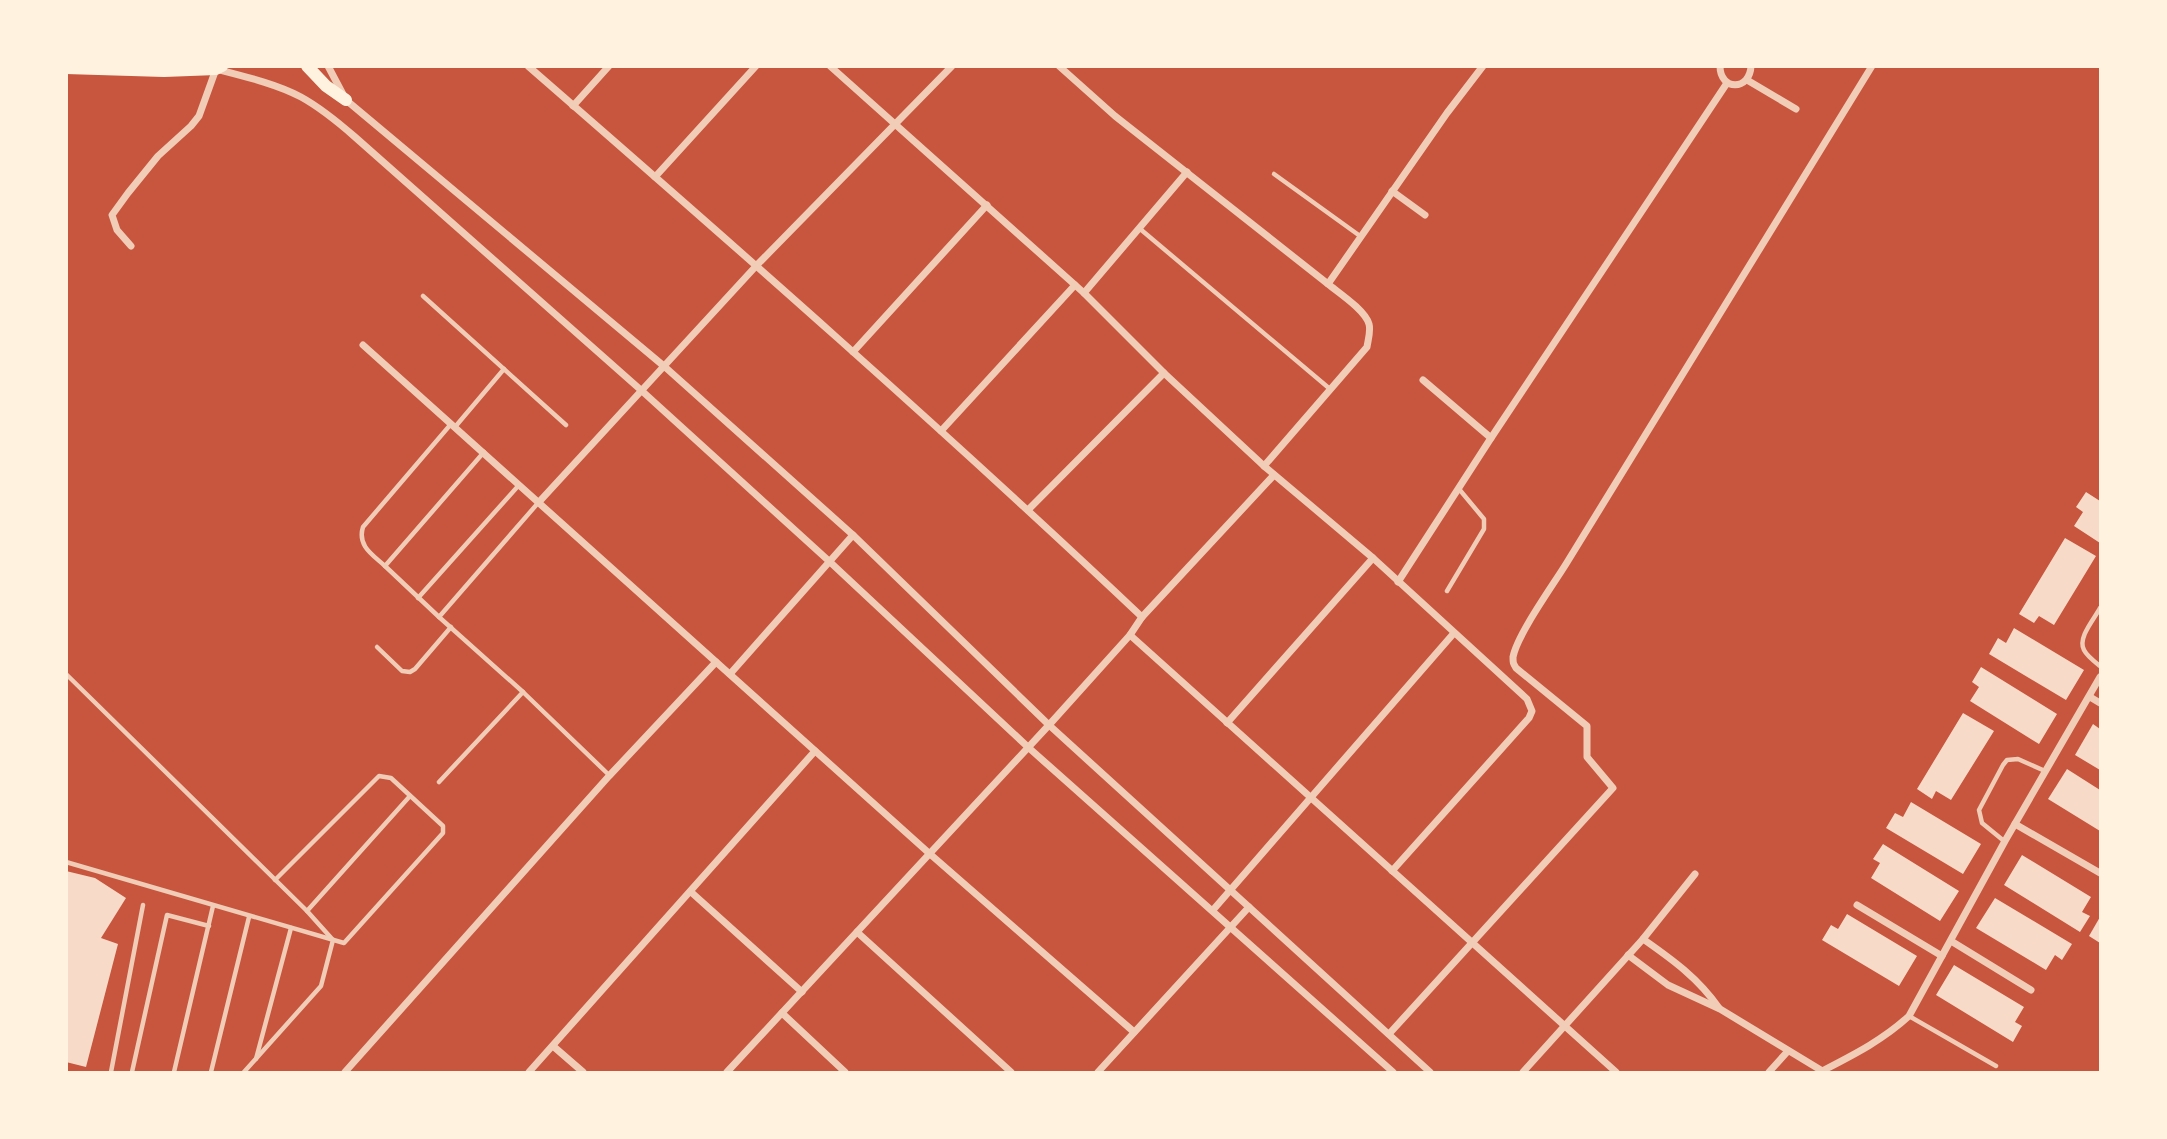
<svg xmlns="http://www.w3.org/2000/svg" width="2167" height="1139" viewBox="0 0 2167 1139" font-family="Karla,sans-serif">
<style>
.building{fill:#f7dbc8}
.lines{fill:none;stroke-linecap:round;stroke-linejoin:round}
.service{stroke:#f1ccb7;stroke-width:4.5}
.minor{stroke:#f1ccb7;stroke-width:7}
.secondary{stroke:#fff3e0;stroke-width:12}
</style>
<rect width="100%" height="100%" fill="#c8553d"/>
<g class="building">
<polygon points="2086,492 2100,501 2100,543 2074,526 2083,512 2076,507"/>
<polygon points="2065,538 2096,556 2054,625 2039,616 2034,623 2019,614"/>
<polygon points="2014,628 2084,670 2066,700 1989,654 1998,638 2006,643"/>
<polygon points="1981,667 2057,714 2039,744 1970,701 1979,687 1972,682"/>
<polygon points="1963,713 1994,731 1951,800 1936,791 1932,799 1917,789"/>
<polygon points="2093,724 2100,729 2100,770 2075,755"/>
<polygon points="2067,769 2100,790 2100,831 2048,799"/>
<polygon points="1911,802 1981,844 1963,874 1886,828 1895,813 1903,817"/>
<polygon points="1883,844 1959,891 1940,921 1871,878 1880,863 1873,859"/>
<polygon points="2022,855 2091,897 2082,912 2090,916 2080,932 2004,885"/>
<polygon points="66,871 95,878 126,898 101,938 118,944 86,1067 66,1062"/>
<polygon points="1995,898 2072,944 2062,960 2055,955 2046,970 1976,928"/>
<polygon points="1847,914 1917,956 1899,986 1822,940 1831,925 1838,929"/>
<polygon points="2100,917 2100,943 2089,936"/>
<polygon points="1954,965 2024,1007 2015,1022 2022,1026 2013,1042 1936,995"/>
</g>
<g class="lines">
<g class="service">
<polyline points="1274,174 1360,236"/>
<polyline points="1139,228 1330,389"/>
<polyline points="423,296 566,425"/>
<polyline points="455,427 504,369"/>
<polyline points="538,503 439,617 523,692 609,775"/>
<path d="M385 566C373 555 357 546 363 527L451 424"/>
<polyline points="1447,591 1484,529 1484,519 1459,489"/>
<polyline points="418,598 519,485"/>
<path d="M2100 608C2095 618 2077 638 2084 650 2087 656 2095 662 2100 666"/>
<polyline points="439,617 385,566 484,452"/>
<polyline points="377,647 402,671 410,672 415,669 451,627"/>
<polyline points="66,674 307,911 333,940 321,986 244,1072"/>
<polyline points="439,782 523,692"/>
<polyline points="2004,841 1982,823 1979,810 2003,765 2007,760 2018,759 2045,771"/>
<polyline points="66,862 344,943 443,833 443,826 391,778 379,776 275,880"/>
<polyline points="307,911 410,796"/>
<polyline points="1909,1016 1996,1066"/>
<polyline points="256,1059 291,928"/>
<polyline points="111,1072 143,905"/>
<polyline points="132,1072 167,915 209,926"/>
<polyline points="174,1072 213,906"/>
<polyline points="211,1072 249,917"/>
</g>
<g class="minor">
<polyline points="328,66 346,100 665,367 853,535 1049,725 1430,1072"/>
<path d="M528 66C736 247 942 428 1142 617"/>
<polyline points="830,66 1084,293 1164,373 1264,466 1373,558 1527,699 1532,711 1529,718 1392,871"/>
<path d="M1059 66 1115 116 1328 284C1339 293 1365 310 1369 324 1371 331 1368 340 1367 347L1264 466"/>
<path d="M1720 66C1720 91 1750 91 1751 66"/>
<polyline points="1747,80 1796,109"/>
<polyline points="573,106 609,66"/>
<polyline points="655,177 756,66"/>
<polyline points="1392,191 1425,215"/>
<path d="M131 246 117 230 112 215 128 193 158 156 191 126 199 116 216 69C243 76 277 84 301 97 321 108 339 123 355 137L642 391 830 562 1029 748 1393 1072"/>
<polyline points="1328,284 1447,113 1483,66"/>
<polyline points="1084,293 1187,172"/>
<polyline points="363,345 930,854 1134,1032"/>
<polyline points="853,352 987,205"/>
<polyline points="1423,380 1491,438"/>
<polyline points="941,431 1075,285"/>
<polyline points="539,502 757,265 952,66"/>
<polyline points="1028,510 1164,373"/>
<polyline points="1398,582 1491,438 1727,83"/>
<polyline points="1130,635 1616,1072"/>
<polyline points="730,674 853,535"/>
<polyline points="2090,697 2100,703"/>
<polyline points="1227,723 1373,558"/>
<polyline points="2015,824 2100,873"/>
<polyline points="691,892 802,992"/>
<polyline points="1857,905 1942,956"/>
<polyline points="1213,910 1454,633"/>
<polyline points="857,932 1011,1072"/>
<path d="M1643 939C1673 960 1698 978 1719 1008"/>
<polyline points="1951,941 2031,990"/>
<polyline points="1628,955 1668,985 1720,1009 1824,1072"/>
<polyline points="782,1013 845,1072"/>
<path d="M1389 1034 1613 788 1587 757V726L1516 668C1513 663 1513 663 1513 657 1517 635 1553 585 1566 564L1872 66"/>
<polyline points="553,1046 583,1072"/>
<path d="M1822 1071C1853 1055 1883 1040 1909 1016L2005 841 2100 677"/>
<polyline points="345,1072 609,776 716,662"/>
<polyline points="529,1072 815,751"/>
<polyline points="727,1072 1049,725 1130,635 1142,617 1274,475"/>
<polyline points="1098,1072 1249,907"/>
<polyline points="1523,1072 1643,939 1695,874"/>
<polyline points="1769,1072 1788,1051"/>
</g>
<g class="secondary">
<polyline points="307,66 326,86 346,100"/>
<polyline points="66,68 164,71 216,69 222,66"/>
</g>
</g>
<rect width="2167" height="1139" fill="none" stroke="#fff3e0" stroke-width="136"/>
</svg>
